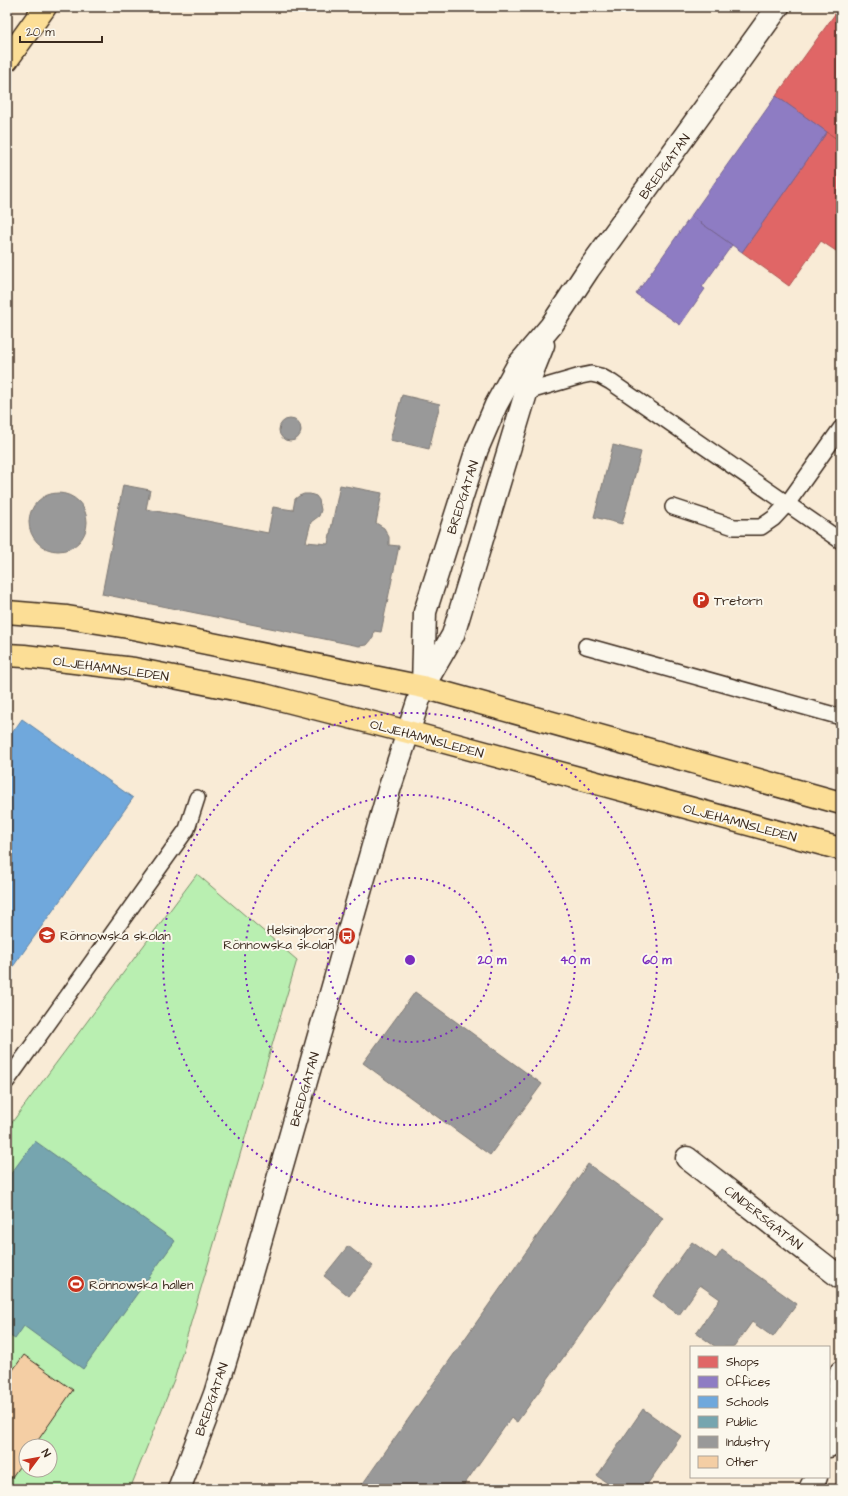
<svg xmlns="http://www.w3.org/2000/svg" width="848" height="1496" viewBox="0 0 848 1496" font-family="'Architects Daughter',sans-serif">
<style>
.green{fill:#b9efb1;stroke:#7a8c68;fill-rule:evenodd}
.shops{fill:#e06666;stroke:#ae5450}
.offices{fill:#8e7cc3;stroke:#756392}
.schools{fill:#6fa8dc;stroke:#5f82a3}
.public{fill:#76a5af;stroke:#648084}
.industry{fill:#999;stroke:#7d7874}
.building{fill:#f4cea4;stroke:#3b2a1e}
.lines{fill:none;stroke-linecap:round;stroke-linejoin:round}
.lane-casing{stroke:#3b2a1e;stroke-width:18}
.street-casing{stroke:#3b2a1e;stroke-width:25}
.secondary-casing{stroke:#3b2a1e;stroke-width:25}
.highway-casing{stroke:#3b2a1e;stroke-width:25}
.lane{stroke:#fbf7ec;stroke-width:15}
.street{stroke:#fbf7ec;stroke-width:22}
.secondary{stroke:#fbf7ec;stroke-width:22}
.highway{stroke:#fcde96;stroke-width:22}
.ring{fill:none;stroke:#7b2cbf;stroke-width:2;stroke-dasharray:2 4}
.labels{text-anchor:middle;stroke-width:4;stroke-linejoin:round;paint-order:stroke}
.street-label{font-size:13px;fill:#3b2a1e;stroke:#fbf7ec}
.poi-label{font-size:13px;fill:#3b2a1e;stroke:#fbf7ec;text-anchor:start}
.centre{fill:#7b2cbf;stroke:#fbf7ec;stroke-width:2}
.ring-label{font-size:12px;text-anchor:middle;font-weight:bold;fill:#7b2cbf;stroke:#fbf7ec;stroke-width:4;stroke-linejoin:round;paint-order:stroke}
</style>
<rect width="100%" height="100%" fill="#f9ebd6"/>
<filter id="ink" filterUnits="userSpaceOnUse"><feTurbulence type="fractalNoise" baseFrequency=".025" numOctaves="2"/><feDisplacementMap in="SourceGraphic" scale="8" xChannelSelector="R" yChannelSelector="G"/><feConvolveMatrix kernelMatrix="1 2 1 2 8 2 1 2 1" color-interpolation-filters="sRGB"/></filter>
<g filter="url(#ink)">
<path class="green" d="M197 874 297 960 175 1377 130 1489H7V1129ZM26 1446H50V1470H26Z"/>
<g class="shops">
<polygon points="840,7 841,7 841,142 776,96"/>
<polygon points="827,132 841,142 841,244 836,251 821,241 789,286 742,252"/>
</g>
<g class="offices">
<polygon points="776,96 827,132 742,252 691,216"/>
<polygon points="691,216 732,245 702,287 705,289 680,325 636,294"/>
</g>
<polygon class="schools" points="22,719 133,798 7,975 7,740"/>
<polygon class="public" points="35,1141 175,1241 83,1369 24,1326 15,1339 7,1334 7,1179"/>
<g class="industry">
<polygon points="402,395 440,404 429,449 390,440"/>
<circle cx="290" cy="430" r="11"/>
<polygon points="613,445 641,452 622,524 594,517"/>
<polygon points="123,485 150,490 146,509 268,533 273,507 293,510 295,499 299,496 304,494 310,494 316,496 319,500 321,510 319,516 311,522 306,542 328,544 340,485 382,493 376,523 384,528 389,537 389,545 399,546 381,632 374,631 373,638 367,645 359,646 102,594"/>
<circle cx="58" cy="522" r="29"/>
<polygon points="415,992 542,1084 490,1155 363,1063"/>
<polygon points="588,1164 663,1218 517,1422 511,1418 461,1489 359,1489"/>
<polygon points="692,1242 716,1259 722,1250 797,1304 773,1337 752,1322 734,1347 716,1347 696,1333 720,1299 700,1285 679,1315 653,1296"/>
<polygon points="348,1246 373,1266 349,1296 324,1276"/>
<polygon points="643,1409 681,1436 644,1489 616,1489 597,1476"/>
</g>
<polygon class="building" points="24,1355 73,1390 34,1446 26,1446 26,1457 7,1484 7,1378"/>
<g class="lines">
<g class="lane-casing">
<g id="lane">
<polyline points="526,392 581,376 591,374 600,376 611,382 841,541"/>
<polyline points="673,507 734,527 761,527 774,518 787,504 841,428"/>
<polyline points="586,646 841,717"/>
<polyline points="7,1081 187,829 197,798"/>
</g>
</g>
<g class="street-casing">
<g id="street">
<polyline points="424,685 453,635 533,370 543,345"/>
<polyline points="423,687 425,612 477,449 496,405 518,365 551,326 588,270 778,7"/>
<polyline points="687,1158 841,1278"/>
<polyline points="829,1446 831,1441 841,1372"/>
<polyline points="810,1489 816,1477"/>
</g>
</g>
<g class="secondary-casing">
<polyline id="secondary" points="179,1489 215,1394 239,1316 389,790 423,687"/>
</g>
<g class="highway-casing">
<g id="highway">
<polyline points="7,60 45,7"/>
<polyline points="7,612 67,617 128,627 423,687 841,803"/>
<polyline points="7,655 24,656 134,669 264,695 408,732 841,849"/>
</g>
</g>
<use href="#lane" class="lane"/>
<use href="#street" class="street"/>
<use href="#secondary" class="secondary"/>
<use href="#highway" class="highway"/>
</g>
</g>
<g class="ring">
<circle cx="410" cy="960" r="82"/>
<circle cx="410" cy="960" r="165"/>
<circle cx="410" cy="960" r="247"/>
</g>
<defs>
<g id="parking-disc" transform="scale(0.9)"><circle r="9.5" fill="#c8321e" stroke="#fbf7ec"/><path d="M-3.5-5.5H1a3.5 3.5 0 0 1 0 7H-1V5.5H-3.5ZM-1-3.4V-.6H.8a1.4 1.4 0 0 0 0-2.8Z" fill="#fff"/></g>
<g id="school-disc" transform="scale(0.9)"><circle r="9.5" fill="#c8321e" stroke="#fbf7ec"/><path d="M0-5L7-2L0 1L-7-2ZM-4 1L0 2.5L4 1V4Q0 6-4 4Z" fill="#fff"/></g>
<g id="bus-disc" transform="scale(0.9)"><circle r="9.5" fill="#c8321e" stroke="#fbf7ec"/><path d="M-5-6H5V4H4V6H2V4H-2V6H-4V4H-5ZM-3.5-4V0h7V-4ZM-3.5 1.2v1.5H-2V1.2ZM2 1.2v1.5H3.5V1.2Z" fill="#fff"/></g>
<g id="stadium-disc" transform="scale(0.9)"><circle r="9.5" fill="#c8321e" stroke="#fbf7ec"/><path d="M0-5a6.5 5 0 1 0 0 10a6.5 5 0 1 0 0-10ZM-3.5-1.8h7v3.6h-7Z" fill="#fff"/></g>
</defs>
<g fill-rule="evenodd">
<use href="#parking-disc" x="701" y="600"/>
<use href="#school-disc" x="47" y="935"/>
<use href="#bus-disc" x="347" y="936"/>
<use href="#stadium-disc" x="76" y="1284"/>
</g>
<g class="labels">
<g class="street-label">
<text transform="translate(664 166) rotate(-54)" y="5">BREDGATAN</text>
<text transform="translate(462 497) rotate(-72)" y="5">BREDGATAN</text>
<text transform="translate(111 668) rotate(8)" y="5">OLJEHAMNSLEDEN</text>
<text transform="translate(427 738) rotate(15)" y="5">OLJEHAMNSLEDEN</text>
<text transform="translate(740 822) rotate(15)" y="5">OLJEHAMNSLEDEN</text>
<text transform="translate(304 1089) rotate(-74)" y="5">BREDGATAN</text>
<text transform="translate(764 1217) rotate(38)" y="5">CINDERSGATAN</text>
<text transform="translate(211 1399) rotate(-71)" y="5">BREDGATAN</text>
</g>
<g class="poi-label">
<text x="714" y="605">Tretorn</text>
<text x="334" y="934" text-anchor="end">Helsingborg<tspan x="334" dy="15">Rönnowska skolan</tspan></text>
<text x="60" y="940">Rönnowska skolan</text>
<text x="89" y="1289">Rönnowska hallen</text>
</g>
</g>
<circle cx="410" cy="960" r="6" class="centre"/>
<g class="ring-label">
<text x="492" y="964">20 m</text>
<text x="575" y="964">40 m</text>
<text x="657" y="964">60 m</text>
</g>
<rect width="848" height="1496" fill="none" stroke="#fbf7ec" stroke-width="24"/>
<rect x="12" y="12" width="824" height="1472" fill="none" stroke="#3b2a1e" stroke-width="1.5" filter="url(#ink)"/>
<rect x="690" y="1346" width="140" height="132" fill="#fbf7ec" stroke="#aea59a"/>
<rect x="698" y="1356" width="20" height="12" fill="#e06666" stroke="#aea59a"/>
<text x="726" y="1366" font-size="12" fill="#3b2a1e">Shops</text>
<rect x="698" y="1376" width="20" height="12" fill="#8e7cc3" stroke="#aea59a"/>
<text x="726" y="1386" font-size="12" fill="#3b2a1e">Offices</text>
<rect x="698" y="1396" width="20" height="12" fill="#6fa8dc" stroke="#aea59a"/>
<text x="726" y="1406" font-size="12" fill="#3b2a1e">Schools</text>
<rect x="698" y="1416" width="20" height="12" fill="#76a5af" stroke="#aea59a"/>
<text x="726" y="1426" font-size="12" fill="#3b2a1e">Public</text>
<rect x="698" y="1436" width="20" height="12" fill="#999999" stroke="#aea59a"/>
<text x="726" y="1446" font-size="12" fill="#3b2a1e">Industry</text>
<rect x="698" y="1456" width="20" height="12" fill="#f4cea4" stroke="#aea59a"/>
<text x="726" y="1466" font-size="12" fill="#3b2a1e">Other</text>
<g transform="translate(38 1458) rotate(58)"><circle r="19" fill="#fbf7ec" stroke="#aea59a"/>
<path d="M0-3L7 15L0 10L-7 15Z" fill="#c8321e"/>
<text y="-6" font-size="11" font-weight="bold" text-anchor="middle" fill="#3b2a1e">N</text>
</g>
<path d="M20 36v6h82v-6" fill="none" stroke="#3b2a1e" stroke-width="2"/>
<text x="26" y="36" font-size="12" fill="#3b2a1e" stroke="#fbf7ec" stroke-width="3" paint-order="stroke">20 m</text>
</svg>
